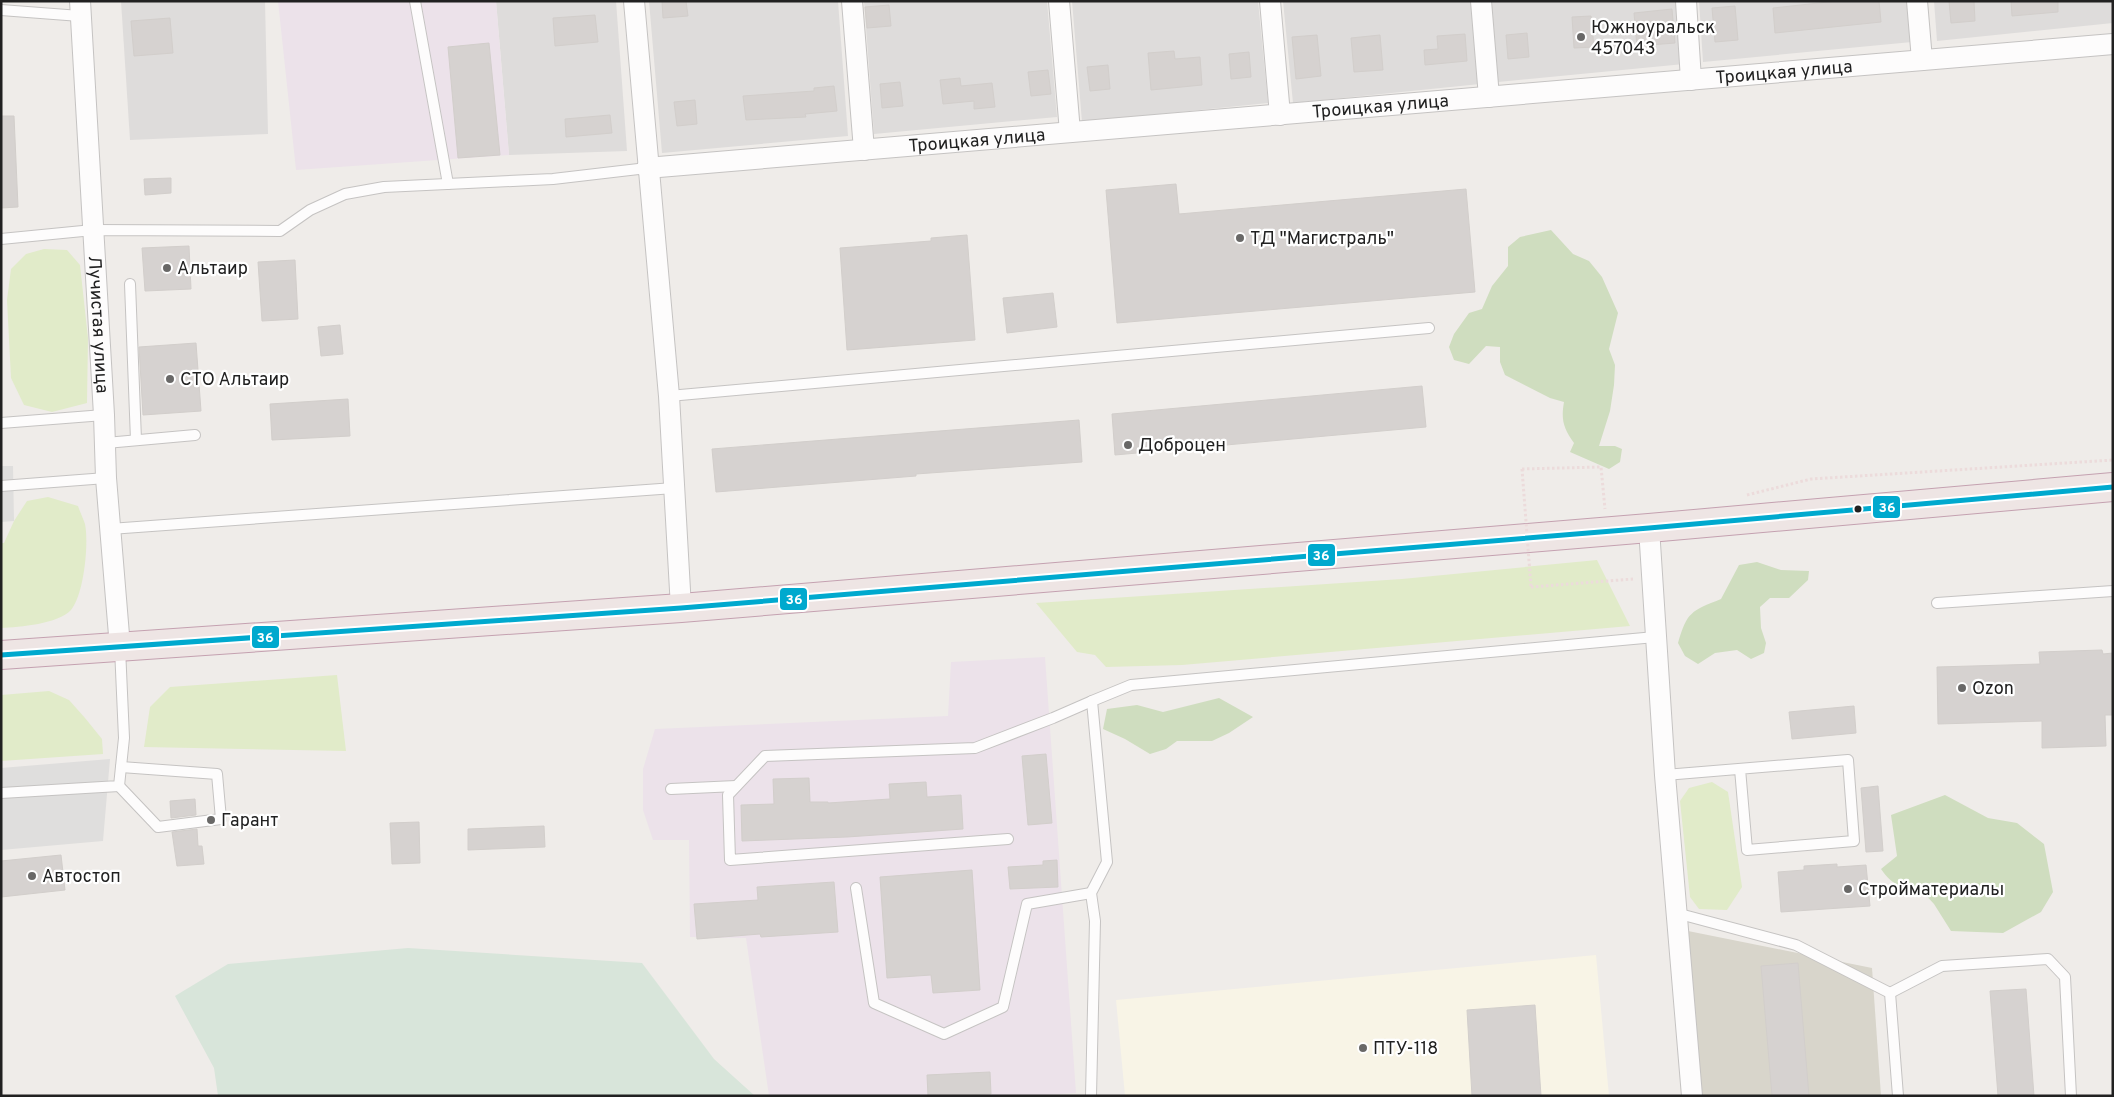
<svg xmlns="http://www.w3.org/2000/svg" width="2114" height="1097" viewBox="0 0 2114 1097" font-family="Overpass,sans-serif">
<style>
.residential{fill:#dedcdb}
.industrial{fill:#ece2ea}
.education{fill:#f8f4e6}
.construction{fill:#d8d5cb}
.grass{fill:#e1ebc9}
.forest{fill:#cfddbf}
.wetland{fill:#d8e5da}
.parking{fill:#dfdedd}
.building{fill:#d6d2d0;stroke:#d2cecb}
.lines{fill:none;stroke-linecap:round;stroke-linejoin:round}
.service-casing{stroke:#c5c3c2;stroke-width:12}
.minor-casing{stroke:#c5c3c2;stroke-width:22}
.trunk-casing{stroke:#c4a1b0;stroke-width:30}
.path{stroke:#ecdbdb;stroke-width:3;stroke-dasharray:2.5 2.5;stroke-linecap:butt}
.service{stroke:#fdfcfc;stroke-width:10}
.minor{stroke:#fdfcfc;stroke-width:20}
.trunk{stroke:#eee5e4;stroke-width:28}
.path-bridge{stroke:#ecdbdb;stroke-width:3;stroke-dasharray:2.5 2.5;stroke-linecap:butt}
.bus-1-casing{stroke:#fff;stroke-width:9}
.bus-1{stroke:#00a9ce;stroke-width:5}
.poi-dot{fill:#696867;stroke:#fff;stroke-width:2}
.bus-dot{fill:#212121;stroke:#fff;stroke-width:2}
.labels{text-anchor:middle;stroke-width:4.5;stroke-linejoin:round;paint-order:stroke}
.poi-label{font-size:18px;fill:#212121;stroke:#fff;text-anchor:start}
.street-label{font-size:18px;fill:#212121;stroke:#fff}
.line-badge{stroke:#fff;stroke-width:2}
.badge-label{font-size:14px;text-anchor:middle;font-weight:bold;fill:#fff}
</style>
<rect width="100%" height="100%" fill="#efece9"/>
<g class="residential">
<polygon points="121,1 265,1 268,134 130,140"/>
<polygon points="496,1 616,1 627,151 509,155"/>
<polygon points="649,1 838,1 848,136 662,153"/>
<polygon points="864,1 1047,1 1057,117 874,134"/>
<polygon points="1072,1 1258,1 1268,103 1082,122"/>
<polygon points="1283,1 1472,1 1480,84 1293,103"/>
<polygon points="1491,1 1679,1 1684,64 1498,82"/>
<polygon points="1699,1 1908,1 1912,42 1703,62"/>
<polygon points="1934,1 2113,1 2113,23 1937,41"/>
</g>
<g class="industrial">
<polygon points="278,1 496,1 509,155 296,170"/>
<polygon points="1045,657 1076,1093 1030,1096 769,1096 746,938 690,937 689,840 653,840 643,810 643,769 655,729 948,716 951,662"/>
</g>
<polygon class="education" points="1596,955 1609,1096 1125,1096 1116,1000"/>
<polygon class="construction" points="1688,931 1872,968 1881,1096 1700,1096"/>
<g class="grass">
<polygon points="44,249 67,250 80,265 88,338 87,403 52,412 24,405 11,378 7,300 11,269 26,254"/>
<path d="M48 497 78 506C80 512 83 518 85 524 89 543 84 595 71 610 58 624 20 627 1 628V543H4L14 521 27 501Z"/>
<polygon points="1597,560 1630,626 1182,665 1106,667 1095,655 1077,652 1036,603 1402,579"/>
<polygon points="337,675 346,751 144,747 150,707 170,687"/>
<polygon points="49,691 69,700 85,718 102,739 103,754 1,761 1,695"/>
<polygon points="1712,782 1728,792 1742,887 1727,910 1699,909 1690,897 1680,801 1689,788"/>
</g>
<g class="forest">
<path d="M1551 230 1573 254 1589 261 1602 277 1618 313 1609 349 1615 365 1614 385 1610 411 1599 446H1615L1622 449 1620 462 1609 469 1570 452 1574 443C1563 428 1561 419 1564 402L1550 398 1505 375 1500 362V347L1486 346 1469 364 1454 360 1449 347 1454 334 1469 313 1482 309 1492 286 1508 266V247L1520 237Z"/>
<path d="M1757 562 1781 570 1809 571 1808 580 1789 598H1770L1760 607 1761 628 1766 643 1764 653 1751 659 1737 650 1715 653 1698 664 1685 656 1678 643C1687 612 1691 611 1721 599L1739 565Z"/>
<polygon points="1219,698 1253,717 1229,733 1212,741 1177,741 1166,749 1150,754 1125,739 1103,729 1107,709 1137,705 1163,712"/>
<path d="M1945 795 1988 818 2017 823 2044 844 2053 892 2041 912 2003 933 1951 931 1934 904 1920 889C1900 887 1893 886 1881 869L1897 856 1891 815Z"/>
</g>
<polygon class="wetland" points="408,948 642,963 714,1059 755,1096 218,1096 214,1068 175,996 228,964"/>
<g class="parking">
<polygon points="1,466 13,466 14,521 1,522"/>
<polygon points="110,759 103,841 1,850 1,768"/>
</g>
<g class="building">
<polygon points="662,1 686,1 688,16 663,18"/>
<polygon points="1837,1 1879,1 1881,22 1775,33 1773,8"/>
<polygon points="1949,1 1974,1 1975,21 1951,23"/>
<polygon points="2011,1 2058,1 2058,12 2012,16"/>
<polygon points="889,5 891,26 867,28 865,7"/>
<polygon points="1735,6 1738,40 1715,42 1712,8"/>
<polygon points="1672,9 1675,43 1637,46 1634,13"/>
<polygon points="595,15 598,42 555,46 553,18"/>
<polygon points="1591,16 1594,47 1574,48 1572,17"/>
<polygon points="170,18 173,53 134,56 131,21"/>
<polygon points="1527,33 1529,57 1508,59 1506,35"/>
<polygon points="1465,34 1467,61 1425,65 1424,50 1438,49 1437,36"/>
<polygon points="1317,35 1321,76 1296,79 1292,37"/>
<polygon points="1380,35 1383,70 1354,72 1351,38"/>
<polygon points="489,43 500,155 458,158 448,47"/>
<polygon points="1174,51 1175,59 1200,57 1202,85 1151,90 1148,53"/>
<polygon points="1249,52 1251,77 1231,79 1229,54"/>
<polygon points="1108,65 1110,89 1090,91 1087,67"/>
<polygon points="1048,70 1051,94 1031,96 1028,72"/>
<polygon points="960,78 961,86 992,83 995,107 974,109 974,101 943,104 940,80"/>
<polygon points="900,82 903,106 882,108 880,84"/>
<polygon points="834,86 837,111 805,114 806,117 746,120 743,96 814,91 814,88"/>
<polygon points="695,100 697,124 677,126 674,102"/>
<polygon points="610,115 612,133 566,137 565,119"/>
<polygon points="1,116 14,116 18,207 1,208"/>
<polygon points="171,178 171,193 145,195 144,179"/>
<polygon points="1176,184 1179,214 1466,189 1475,292 1117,323 1106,190"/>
<polygon points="967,235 975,340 847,350 840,248 931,241 931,238"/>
<polygon points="189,246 191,289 145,291 142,248"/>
<polygon points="295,260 298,319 262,321 258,262"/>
<polygon points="1053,293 1057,327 1007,333 1003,298"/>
<polygon points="340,325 343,354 321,356 318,327"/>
<polygon points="196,343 201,411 143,415 139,347"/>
<polygon points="1422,386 1426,427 1115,455 1112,414"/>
<polygon points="348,399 350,436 272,440 270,404"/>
<polygon points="1079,420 1082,462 916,474 916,476 716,492 712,449"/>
<polygon points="2102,650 2103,654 2113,653 2113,715 2105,715 2106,746 2042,748 2042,721 1938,724 1937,667 2040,664 2039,652"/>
<polygon points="1854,706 1856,733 1792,739 1789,712"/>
<polygon points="1046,754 1052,823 1028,825 1022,756"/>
<polygon points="809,778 810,802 828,802 828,803 890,799 889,784 926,782 927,797 961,795 963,829 847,837 742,841 741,805 774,804 773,779"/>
<polygon points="1878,786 1883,851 1866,852 1861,788"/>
<polygon points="195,799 196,815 171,818 170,801"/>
<polygon points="419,822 420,863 392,864 390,823"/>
<polygon points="544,826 545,847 468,850 468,829"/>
<polygon points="197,829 198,846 202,846 204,864 177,866 172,832"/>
<polygon points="61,855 65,890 1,897 1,861"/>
<polygon points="1057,860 1058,887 1010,889 1008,867 1043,865 1043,861"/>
<polygon points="1837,864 1837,867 1866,865 1870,906 1781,912 1778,872 1804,870 1804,866"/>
<polygon points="972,870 980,990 933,993 931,975 887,978 880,877"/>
<polygon points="834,882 838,932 761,937 760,934 697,939 694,904 758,900 757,887"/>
<polygon points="1798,963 1809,1096 1772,1096 1761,966"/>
<polygon points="2026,989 2034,1096 1998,1096 1990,991"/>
<polygon points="1535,1005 1541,1096 1472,1096 1467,1010"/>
<polygon points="990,1072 991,1094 928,1096 927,1075"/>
</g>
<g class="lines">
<g class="service-casing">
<g id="service">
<polyline points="415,1 448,184"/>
<polyline points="1,10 80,16"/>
<polyline points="1,239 93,230 280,231 310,210 345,194 384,187 553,179 647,168"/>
<polyline points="130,284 136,440"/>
<polyline points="669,396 1429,328"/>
<polyline points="1,423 104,415"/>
<polyline points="106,443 195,435"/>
<polyline points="1,486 106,478"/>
<polyline points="110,529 674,488"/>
<polyline points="1937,603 2113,591"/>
<polyline points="1665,775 1848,760 1854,841 1747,850 1740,769"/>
<polyline points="119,786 158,827 221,819 217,774 121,767"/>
<polyline points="671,789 736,786"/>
<polyline points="1,793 119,786 124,738 120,648"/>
<polyline points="1008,839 730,860 728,795 765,756 975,748 1053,718 1092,701"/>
<polyline points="856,888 874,1003 944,1034 1003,1007 1027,904 1091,893"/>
<polyline points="1676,913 1796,945 1890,993 1898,1096"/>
<polyline points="1890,993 1942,966 2048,959 2065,977 2071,1096"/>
<polyline points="1091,1096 1095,921 1091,893 1107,862 1092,701 1131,685 1655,637"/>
</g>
</g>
<g class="minor-casing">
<g id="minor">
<path id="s1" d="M80 1 104 415 106 478 120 647"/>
<polyline points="634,1 669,396 681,608"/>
<polyline points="852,1 864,150"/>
<polyline points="1059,1 1070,132"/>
<polyline points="1270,1 1280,115"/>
<polyline points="1481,1 1489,97"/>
<polyline points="1686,1 1691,80"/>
<polyline points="1917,1 1922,60"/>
<path id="s2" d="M647 168 2113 44"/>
<polyline points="1649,528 1665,775 1692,1096"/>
</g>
</g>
<g class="trunk-casing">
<polyline id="trunk" points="1,655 681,608 1649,528 2113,487"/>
</g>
<g class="path">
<polyline points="1522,469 1601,467 1605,509"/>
<polyline points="1747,495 1811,479 2113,460"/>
<polyline points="1531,587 1633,579"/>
</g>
<use href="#service" class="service"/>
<use href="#minor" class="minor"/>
<use href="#trunk" class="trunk"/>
<polyline class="path-bridge" points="1522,469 1531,587"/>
<g class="bus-1-casing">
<polyline id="bus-1" points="1,655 681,608 1649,528 2113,487"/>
</g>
<use href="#bus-1" class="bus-1"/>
</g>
<g class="poi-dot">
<circle cx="1581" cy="37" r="5"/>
<circle cx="1240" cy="238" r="5"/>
<circle cx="167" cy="268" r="5"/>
<circle cx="170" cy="379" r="5"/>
<circle cx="1128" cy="445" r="5"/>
<circle cx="1962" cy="688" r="5"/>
<circle cx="211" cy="820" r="5"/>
<circle cx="32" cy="876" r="5"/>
<circle cx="1848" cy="889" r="5"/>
<circle cx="1363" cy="1048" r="5"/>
</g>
<circle class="bus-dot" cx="1858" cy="509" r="4.5"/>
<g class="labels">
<g class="poi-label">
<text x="1591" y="33">Южноуральск<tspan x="1591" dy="21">457043</tspan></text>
<text x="1250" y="244">ТД "Магистраль"</text>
<text x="177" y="274">Альтаир</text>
<text x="180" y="385">СТО Альтаир</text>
<text x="1138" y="451">Доброцен</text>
<text x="1972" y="694">Ozon</text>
<text x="221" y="826">Гарант</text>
<text x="42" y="882">Автостоп</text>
<text x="1858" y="895">Стройматериалы</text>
<text x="1373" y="1054">ПТУ-118</text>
</g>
<g class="street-label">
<text dy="6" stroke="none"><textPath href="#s2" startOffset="1141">Троицкая улица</textPath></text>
<text dy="6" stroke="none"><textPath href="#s2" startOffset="736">Троицкая улица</textPath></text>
<text dy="6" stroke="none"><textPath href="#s2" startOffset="331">Троицкая улица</textPath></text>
<text dy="6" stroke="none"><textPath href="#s1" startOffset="324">Лучистая улица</textPath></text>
</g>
</g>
<g class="line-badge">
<rect x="1872" y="495" width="29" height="24" rx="5" fill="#00a9ce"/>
<rect x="1307" y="543" width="29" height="24" rx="5" fill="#00a9ce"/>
<rect x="779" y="587" width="29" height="24" rx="5" fill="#00a9ce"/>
<rect x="251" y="625" width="29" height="24" rx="5" fill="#00a9ce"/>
</g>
<g class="badge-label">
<text x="1887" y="512">36</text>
<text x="1321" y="560">36</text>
<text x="794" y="604">36</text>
<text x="265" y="642">36</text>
</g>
<rect width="2114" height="1097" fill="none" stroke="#212121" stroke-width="5"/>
</svg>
